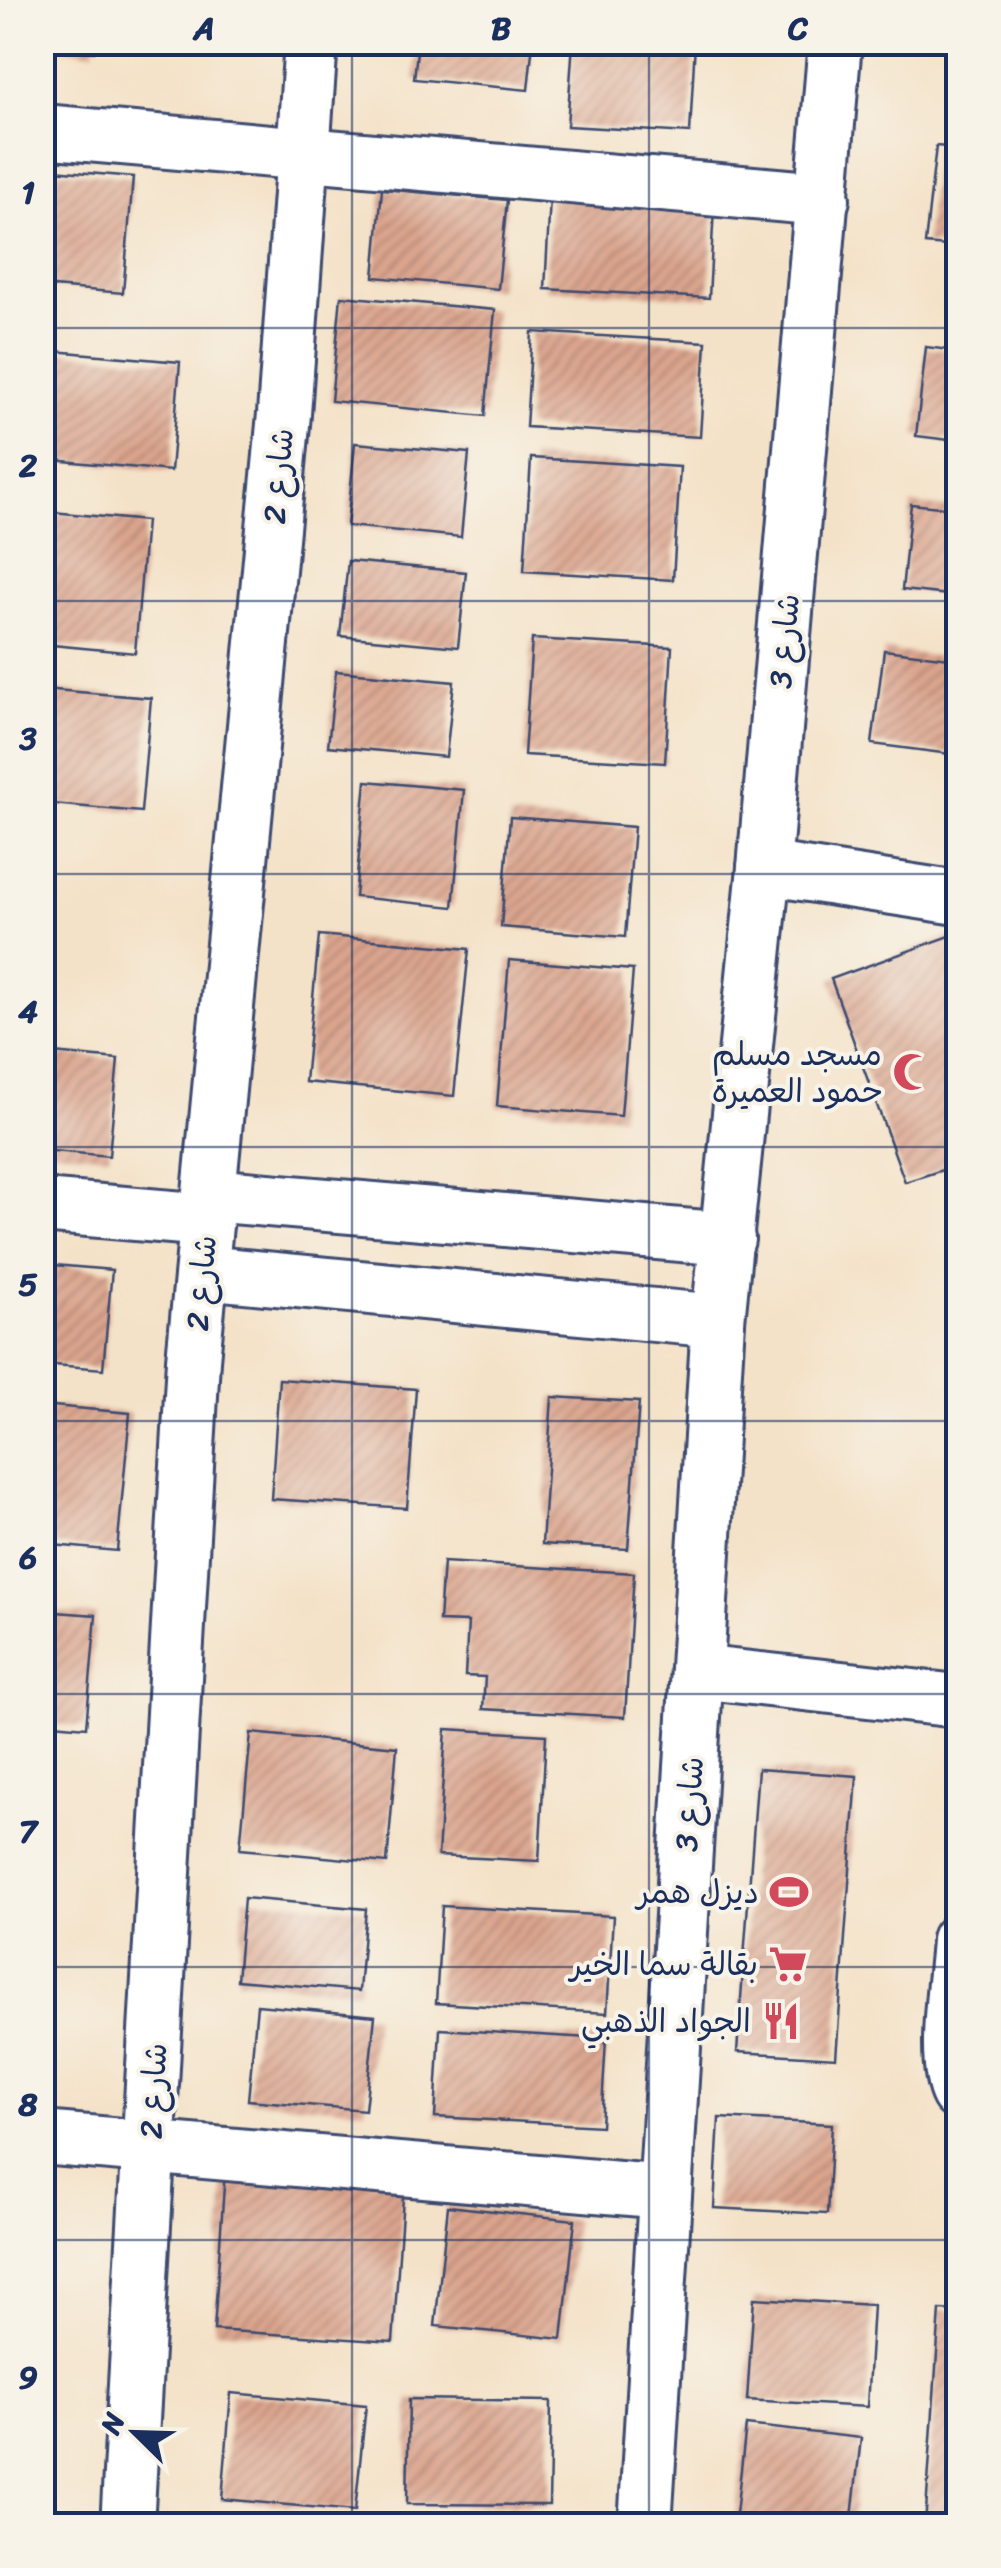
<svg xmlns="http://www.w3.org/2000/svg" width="1001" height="2568" viewBox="0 0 1001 2568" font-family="Sriracha,'Playpen Sans Arabic',sans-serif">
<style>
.building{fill:url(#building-hatch)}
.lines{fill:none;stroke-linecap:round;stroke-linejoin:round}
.minor-casing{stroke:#3c4a6e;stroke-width:58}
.minor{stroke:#fff;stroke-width:52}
.grid{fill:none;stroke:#1b2f5e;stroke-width:2.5;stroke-opacity:0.55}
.labels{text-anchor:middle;stroke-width:8;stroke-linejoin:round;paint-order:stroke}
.street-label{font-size:32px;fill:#1b2f5e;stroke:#f7f3e8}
.poi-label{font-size:32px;fill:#1b2f5e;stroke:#f7f3e8;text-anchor:end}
.neatline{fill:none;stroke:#1b2f5e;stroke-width:4}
.grid-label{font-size:32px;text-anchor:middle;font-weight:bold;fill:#1b2f5e}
</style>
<defs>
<pattern id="building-hatch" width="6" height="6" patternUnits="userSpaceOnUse" patternTransform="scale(2.5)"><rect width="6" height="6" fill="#dba48d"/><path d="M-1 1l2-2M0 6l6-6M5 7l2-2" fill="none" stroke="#b18676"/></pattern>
</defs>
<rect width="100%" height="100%" fill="#f7f3e8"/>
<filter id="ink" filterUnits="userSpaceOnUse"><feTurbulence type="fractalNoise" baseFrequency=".01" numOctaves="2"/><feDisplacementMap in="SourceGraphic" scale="20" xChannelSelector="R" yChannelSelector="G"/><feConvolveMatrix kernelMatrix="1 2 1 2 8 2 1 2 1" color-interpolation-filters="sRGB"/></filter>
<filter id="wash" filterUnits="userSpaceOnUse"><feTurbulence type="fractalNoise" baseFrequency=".0048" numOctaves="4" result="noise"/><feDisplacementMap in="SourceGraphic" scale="40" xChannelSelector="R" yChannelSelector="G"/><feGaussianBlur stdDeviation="2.25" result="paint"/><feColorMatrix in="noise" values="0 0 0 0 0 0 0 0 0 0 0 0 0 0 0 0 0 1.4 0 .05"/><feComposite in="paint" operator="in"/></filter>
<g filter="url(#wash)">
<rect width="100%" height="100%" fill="#f4e2c8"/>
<g id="blocks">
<g class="building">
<polygon points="42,42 95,42 94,52 42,47"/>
<polygon points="418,42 533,42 528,90 414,79"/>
<polygon points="573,42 695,42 690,133 567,126"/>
<polygon points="949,42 958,42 958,79 945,78"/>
<polygon points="936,146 958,148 958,247 925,244"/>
<polygon points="42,169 133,177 123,293 42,286"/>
<polygon points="382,189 507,200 498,289 374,277"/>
<polygon points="550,198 714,208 709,298 545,289"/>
<polygon points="341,296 495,310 485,416 331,401"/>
<polygon points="532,332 706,342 700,437 526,427"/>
<polygon points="926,347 958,351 958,441 916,436"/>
<polygon points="42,350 180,362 171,471 42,459"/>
<polygon points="355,443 469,453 461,537 347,526"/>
<polygon points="531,458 680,467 673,580 524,571"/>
<polygon points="911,504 958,509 958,596 902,590"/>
<polygon points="42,511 146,521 135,653 42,644"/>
<polygon points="348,561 466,572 458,647 340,636"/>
<polygon points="532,639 672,647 665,763 524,755"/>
<polygon points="884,650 958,659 958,755 872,744"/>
<polygon points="336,671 454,682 446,757 328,746"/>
<polygon points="42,689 151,698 141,812 42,803"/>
<polygon points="366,781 464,790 453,907 355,897"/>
<polygon points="510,817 634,827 625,937 501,927"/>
<polygon points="958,933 958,1165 905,1182 831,979"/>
<polygon points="319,935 469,949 454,1096 305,1082"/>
<polygon points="509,960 633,970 621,1116 497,1106"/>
<polygon points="42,1052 118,1059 109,1156 42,1150"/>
<polygon points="42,1264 112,1270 103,1369 42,1364"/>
<polygon points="279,1379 416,1389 407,1508 271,1499"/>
<polygon points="552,1397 639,1402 628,1549 542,1544"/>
<polygon points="42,1405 130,1413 117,1551 42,1544"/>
<polygon points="443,1562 634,1573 625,1717 483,1709 485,1677 465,1676 468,1622 439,1621"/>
<polygon points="42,1611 96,1615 86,1727 42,1723"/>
<polygon points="446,1729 546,1735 539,1861 438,1856"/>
<polygon points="251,1733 397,1747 387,1863 240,1849"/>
<polygon points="758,1769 857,1776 836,2058 737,2052"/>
<polygon points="244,1898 366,1909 359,1991 237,1980"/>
<polygon points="442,1906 613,1916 607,2013 436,2003"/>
<polygon points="257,2005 375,2016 365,2110 248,2100"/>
<polygon points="440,2029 606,2039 601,2126 435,2117"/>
<polygon points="719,2118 832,2124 827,2214 714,2208"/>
<polygon points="225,2171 404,2183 393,2342 214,2330"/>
<polygon points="448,2206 575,2220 562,2339 435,2326"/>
<polygon points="754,2298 873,2305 867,2407 747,2400"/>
<polygon points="940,2310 958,2311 958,2526 925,2526"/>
<polygon points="231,2393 366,2405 355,2511 222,2499"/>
<polygon points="409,2399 551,2401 549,2505 407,2504"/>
<polygon points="746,2425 861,2438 851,2526 735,2523"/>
</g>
</g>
</g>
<g filter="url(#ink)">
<use href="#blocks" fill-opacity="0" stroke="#3c4a6e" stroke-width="2.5"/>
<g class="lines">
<g class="minor-casing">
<g id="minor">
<polyline points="42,131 823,199"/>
<polyline points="764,868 958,898"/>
<polyline points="209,1195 728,1239"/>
<polyline points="42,1206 207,1220"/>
<polyline points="202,1272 718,1321"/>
<polyline points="697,1672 958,1701"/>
<path d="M958 1940C956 1978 941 2061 958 2093"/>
<polyline points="42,2138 665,2192"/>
<polyline points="127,2526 193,1360 284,414 311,42"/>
<polyline points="645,2526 718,1321 764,868 835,42"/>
</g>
</g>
<use href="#minor" class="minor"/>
</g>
</g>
<path class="grid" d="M352 42V2526M649 42V2526M42 328H958M42 601H958M42 874H958M42 1147H958M42 1421H958M42 1694H958M42 1967H958M42 2240H958"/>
<defs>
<g id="mosque-bare" transform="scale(3)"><path d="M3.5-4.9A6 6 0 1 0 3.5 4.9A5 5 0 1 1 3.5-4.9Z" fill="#d1495b" stroke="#f7f3e8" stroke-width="2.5" paint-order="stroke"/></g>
<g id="stadium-bare" transform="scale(3)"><path d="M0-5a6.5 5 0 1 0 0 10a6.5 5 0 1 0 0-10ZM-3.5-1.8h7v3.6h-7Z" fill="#d1495b" stroke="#f7f3e8" stroke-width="2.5" paint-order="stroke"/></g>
<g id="supermarket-bare" transform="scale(3)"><path d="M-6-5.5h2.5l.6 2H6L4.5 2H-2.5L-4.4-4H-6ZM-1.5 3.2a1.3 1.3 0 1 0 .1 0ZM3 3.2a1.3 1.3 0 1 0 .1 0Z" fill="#d1495b" stroke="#f7f3e8" stroke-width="2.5" paint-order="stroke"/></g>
<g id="restaurant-bare" transform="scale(3)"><path d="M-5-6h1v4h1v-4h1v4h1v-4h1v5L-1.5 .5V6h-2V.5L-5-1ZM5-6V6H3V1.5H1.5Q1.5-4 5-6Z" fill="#d1495b" stroke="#f7f3e8" stroke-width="2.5" paint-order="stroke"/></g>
</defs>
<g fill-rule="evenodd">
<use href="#mosque-bare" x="912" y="1072"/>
<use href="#stadium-bare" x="789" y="1892"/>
<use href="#supermarket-bare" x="788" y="1964"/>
<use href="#restaurant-bare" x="781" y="2021"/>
</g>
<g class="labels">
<g class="street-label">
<text transform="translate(278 476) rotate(-85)" y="11">شارع 2</text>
<text transform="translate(784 641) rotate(-85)" y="11">شارع 3</text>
<text transform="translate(201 1283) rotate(-85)" y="11">شارع 2</text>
<text transform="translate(689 1804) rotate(-86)" y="11">شارع 3</text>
<text transform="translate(153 2091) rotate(-87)" y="11">شارع 2</text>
</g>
<g class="poi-label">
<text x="882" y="1065">مسجد مسلم<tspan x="882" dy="37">حمود العميرة</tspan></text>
<text x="759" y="1903">ديزل همر</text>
<text x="758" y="1975">بقالة سما الخير</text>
<text x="751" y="2032">الجواد الذهبي</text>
</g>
</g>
<rect width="1001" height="2568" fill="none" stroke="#f7f3e8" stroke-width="110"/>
<g transform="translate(135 2433) rotate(293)" stroke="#f7f3e8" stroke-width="8" paint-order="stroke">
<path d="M0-8L18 38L0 25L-18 38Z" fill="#1b2f5e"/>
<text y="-15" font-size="28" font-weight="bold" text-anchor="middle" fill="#1b2f5e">N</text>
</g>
<rect x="55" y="55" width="891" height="2458" class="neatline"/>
<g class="grid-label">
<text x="204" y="39">A</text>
<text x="501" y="39">B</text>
<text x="798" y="39">C</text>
<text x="28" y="203">1</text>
<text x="28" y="476">2</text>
<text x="28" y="749">3</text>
<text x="28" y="1022">4</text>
<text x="28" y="1295">5</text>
<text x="28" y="1568">6</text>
<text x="28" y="1842">7</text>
<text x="28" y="2115">8</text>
<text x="28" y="2388">9</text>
</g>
</svg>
